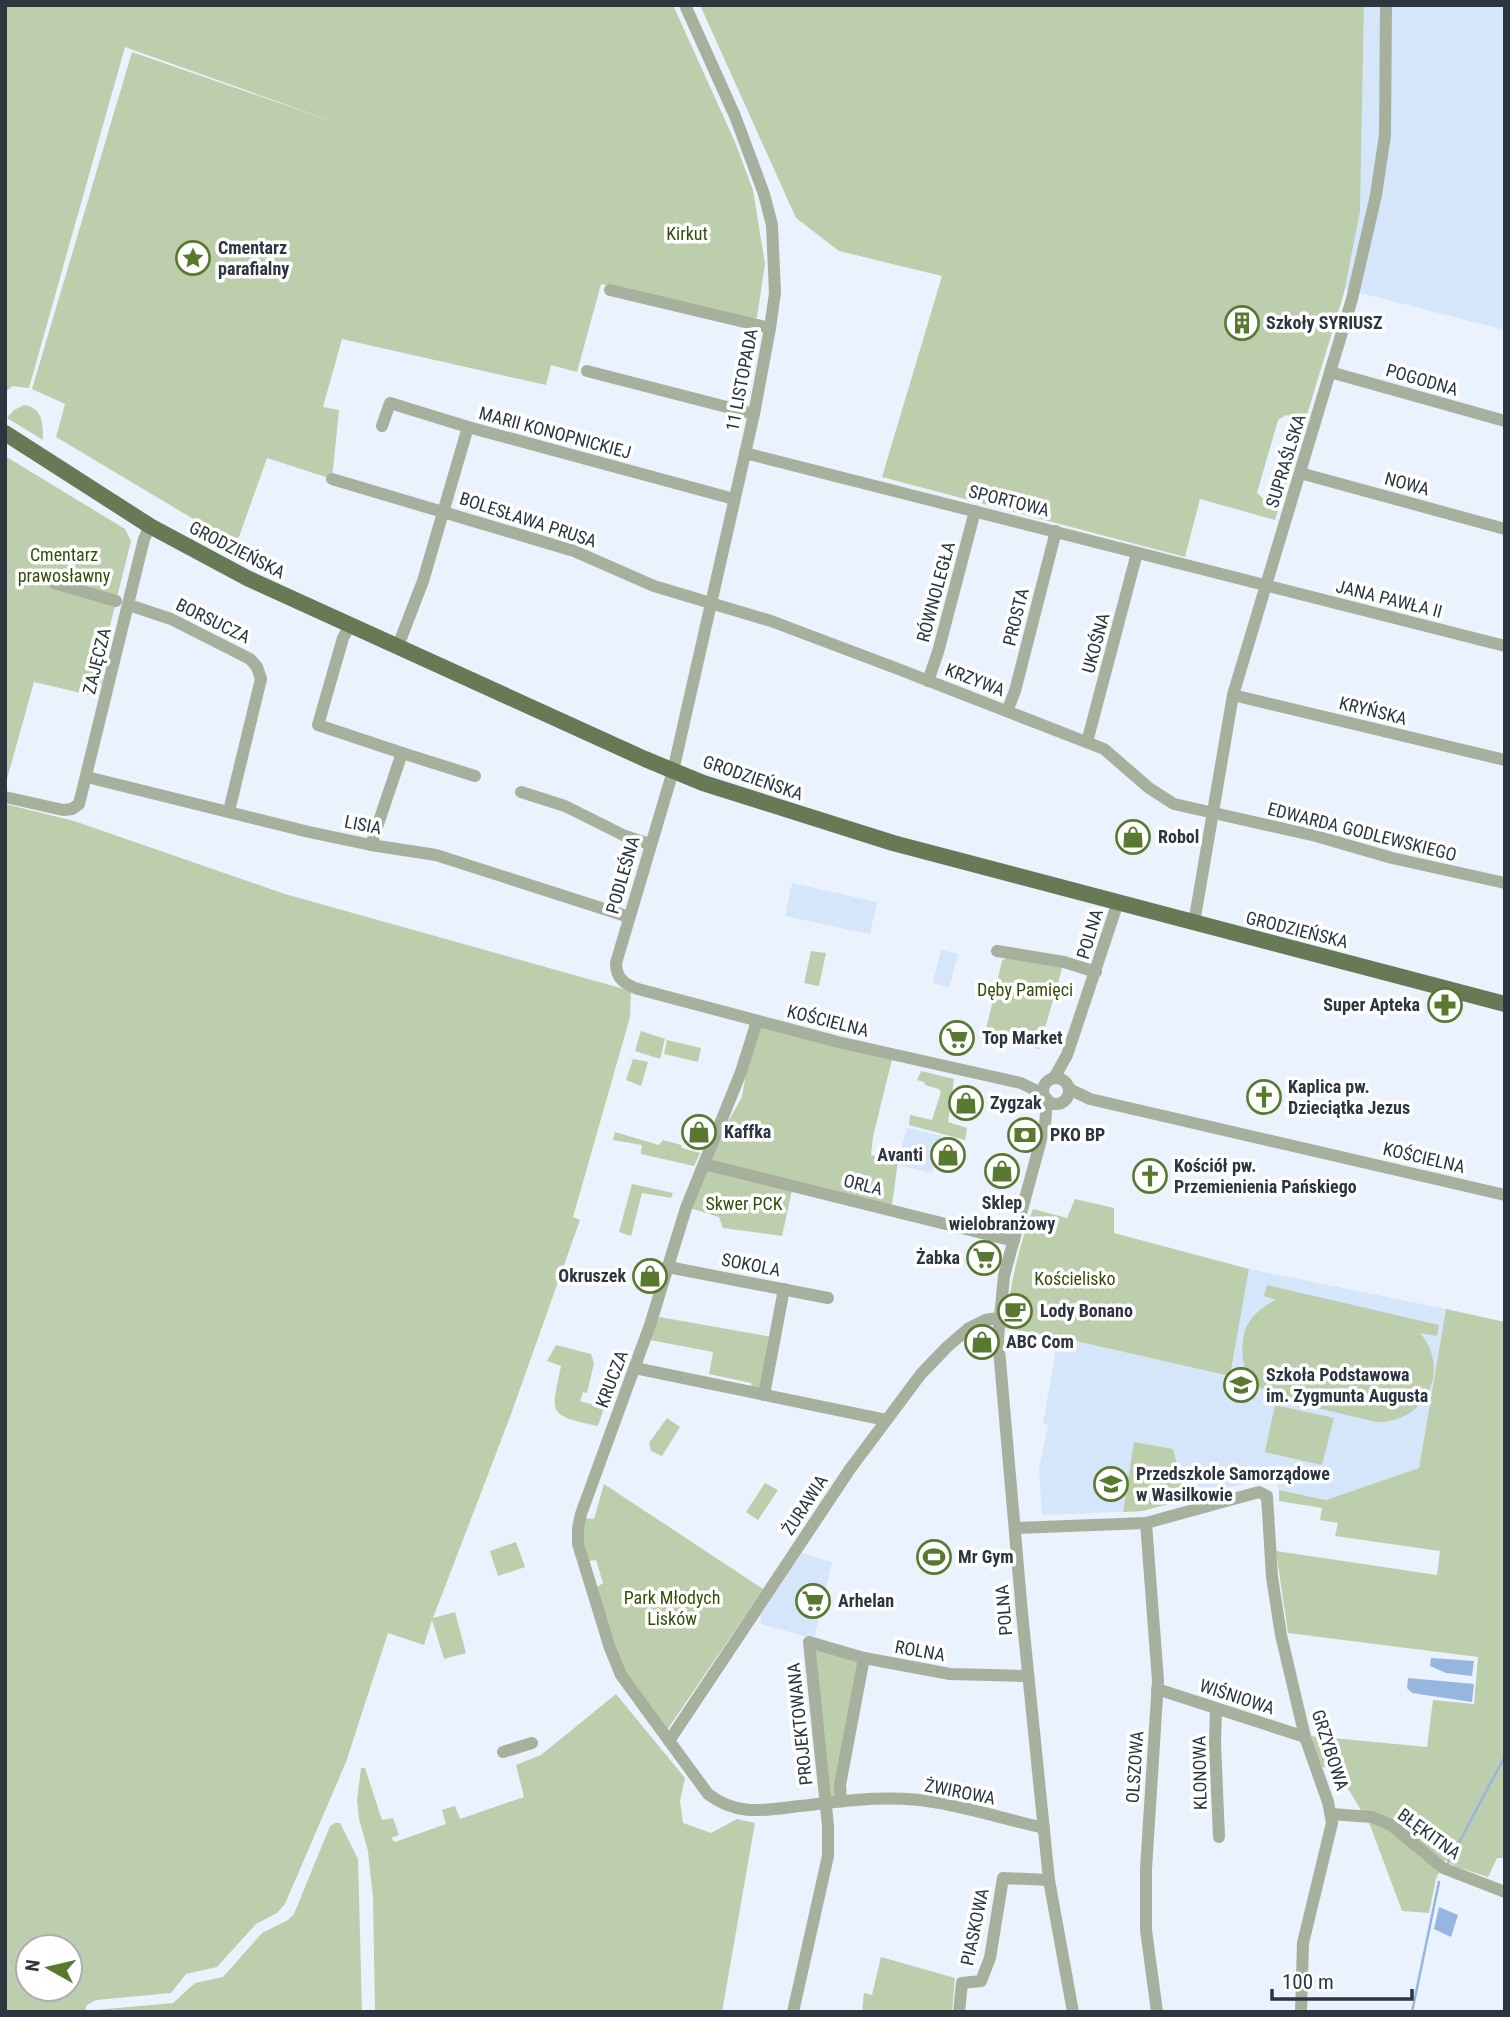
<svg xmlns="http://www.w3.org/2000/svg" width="1510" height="2017" viewBox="0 0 1510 2017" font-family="'Roboto Condensed',sans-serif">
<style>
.built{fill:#d5e6fa}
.green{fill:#bdcead;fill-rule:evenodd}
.water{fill:#96b6df}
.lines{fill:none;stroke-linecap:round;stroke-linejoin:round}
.stream{stroke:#96b6df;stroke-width:2.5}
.minor{stroke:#a6b09c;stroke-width:12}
.major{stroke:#687a55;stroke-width:16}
.labels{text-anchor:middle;stroke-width:7;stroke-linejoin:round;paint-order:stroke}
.park-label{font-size:18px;fill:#344e08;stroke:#fff}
.poi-label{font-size:18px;font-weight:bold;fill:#2c3540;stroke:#fff;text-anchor:start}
.street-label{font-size:18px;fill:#2c3540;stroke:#fff}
</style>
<rect width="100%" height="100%" fill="#e9f2fd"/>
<g class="built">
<polygon points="1364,5 1505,5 1505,330 1345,289 1360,212"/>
<polygon points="792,883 877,902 870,934 785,916"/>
<polygon points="941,950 958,954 949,988 933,983"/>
<polygon points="907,1128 942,1136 932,1173 897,1165"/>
<polygon points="1249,1269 1446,1309 1419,1468 1326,1500 1279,1490 1274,1476 1143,1511 1042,1515 1039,1469 1048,1425 1043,1424 1058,1337 1230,1376"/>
<polygon points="802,1553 832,1562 814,1639 761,1624 760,1612"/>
</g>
<g class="green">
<polygon points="5,5 673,5 735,142 753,190 765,264 757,317 754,320 601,284 577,372 551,365 546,385 342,339 323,407 339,410 332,479 267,458 239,537 227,539 56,437 65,404 32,389 132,52 343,125 125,47 29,388 12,386 5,393"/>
<path d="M700 5H1364L1360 212 1344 293 1275 520 1200 499 1185 557 882 477 942 276 839 251 796 218ZM1286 415 1299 418 1302 425 1276 511 1257 493 1278 420Z"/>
<path d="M24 405C43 408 43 424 43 440L7 418 14 410Z"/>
<polygon points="5,456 125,529 131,541 97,678 103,679 98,697 34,682 5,786"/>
<path d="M5 804 74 821 285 894 631 991 630 1017 573 1217 580 1220 510 1417 433 1618 455 1612 466 1653 444 1659 432 1620 424 1645 388 1633 346 1762 285 1904 277 1913 256 1924 217 1967 186 1974 171 1993 96 2000 87 2005 85 2011 173 2003 195 1983 223 1977 262 1933 288 1920 294 1914 330 1826 335 1823H340L358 1859 362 2012H5ZM28 1947H70V1989H28Z"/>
<polygon points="811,951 826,953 819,986 804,983"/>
<polygon points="1009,957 1063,965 1039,1049 985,1034 1002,961"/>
<polygon points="762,1022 893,1055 873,1137 871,1155 898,1161 892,1205 704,1164 742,1097 752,1035"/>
<polygon points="641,1031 665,1039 660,1059 635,1051"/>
<polygon points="667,1040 701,1048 698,1062 664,1054"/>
<polygon points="633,1059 648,1062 641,1086 626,1080"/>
<polygon points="921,1071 954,1079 948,1122 967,1128 965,1140 909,1125 910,1115 932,1120 941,1092 939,1089 925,1085 924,1082 917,1080"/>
<polygon points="615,1132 659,1145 663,1140 681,1145 682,1148 700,1153 694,1166 641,1154 642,1145 613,1140"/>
<polygon points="707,1169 793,1186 782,1236 723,1228 719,1217 690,1208"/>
<polygon points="632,1184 673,1193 671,1198 642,1193 631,1236 619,1232"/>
<path d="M1075 1199 1114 1208V1233L1249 1269 1230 1376 1058 1337 1005 1328C1010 1287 1018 1248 1033 1209L1067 1218Z"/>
<path d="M1267 1285 1439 1325 1437 1336 1420 1333C1452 1370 1425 1424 1376 1422 1356 1417 1337 1413 1317 1408 1279 1399 1236 1391 1243 1340 1245 1321 1259 1308 1276 1300L1264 1296Z"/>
<polygon points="1446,1309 1505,1322 1505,1858 1497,1858 1488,1877 1457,1867 1445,1860 1436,1879 1429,1913 1402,1911 1370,1825 1347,1787 1345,1770 1322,1767 1311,1736 1427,1747 1433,1700 1474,1704 1478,1657 1288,1633 1276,1551 1437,1575 1440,1551 1335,1536 1338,1523 1320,1520 1322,1508 1279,1501 1279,1490 1326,1500 1419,1468"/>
<polygon points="659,1317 772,1337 763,1383 758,1389 753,1389 751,1383 709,1374 713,1352 650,1340"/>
<path d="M556 1345 591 1354 594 1363 587 1393 583 1392 580 1401 604 1408 598 1426C547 1415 551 1415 561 1366L547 1361Z"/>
<polygon points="1275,1405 1334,1418 1322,1465 1265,1452"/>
<polygon points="667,1418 680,1427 662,1456 651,1451 649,1443"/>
<polygon points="1134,1442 1173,1449 1186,1499 1143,1511 1123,1512"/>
<polygon points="765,1483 778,1490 758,1520 746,1512"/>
<polygon points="604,1484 763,1589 667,1730 626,1678 597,1587 603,1583 596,1560 589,1561 582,1535 584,1518 594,1519"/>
<polygon points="516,1542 525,1567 498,1576 490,1551"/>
<polygon points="812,1646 862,1660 834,1798 829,1796"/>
<polygon points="616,1694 685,1778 680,1801 683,1823 711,1833 737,1819 755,1823 722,2012 375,2012 373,1898 368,1851 359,1819 357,1800 361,1768 365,1768 382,1820 393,1818 399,1835 391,1838 395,1842 446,1824 442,1810 455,1806 460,1819 524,1797 516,1765 541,1755"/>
<polygon points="881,1957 955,1978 952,2012 862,2012 864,1993 872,1995"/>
</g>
<g class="water">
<polygon points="1431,1658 1474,1661 1472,1676 1446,1673 1430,1666"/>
<polygon points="1408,1678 1474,1684 1472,1702 1412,1693 1407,1688"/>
<polygon points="1439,1907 1458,1915 1451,1937 1434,1929"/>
</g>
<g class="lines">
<g class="stream">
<polyline points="1447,1865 1505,1756"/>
<polyline points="1412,2012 1439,1882"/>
</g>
<g class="minor">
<path d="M685 5 735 116 764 194 772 225 775 293 770 328 754 414 673 771 616 963C616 978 624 984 638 989L838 1042 1021 1083 1043 1094"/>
<polyline points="610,290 770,328"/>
<polyline points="587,371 754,414"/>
<polyline points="1330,372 1505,421"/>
<polyline points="382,426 390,403 468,427 734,499"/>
<polyline points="745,453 1505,646"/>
<polyline points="1300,473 1505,529"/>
<polyline points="332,479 574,551 654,586 771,621 893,667 1104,749 1149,788 1174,804 1316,836 1392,858 1505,883"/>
<polyline points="54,583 116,601"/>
<polyline points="129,605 171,619 250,659 257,667 261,679 229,811"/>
<polyline points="350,625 343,638 318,725 402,753 371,845"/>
<polyline points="398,646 423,581 468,427"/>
<polyline points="928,681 938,652 975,511"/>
<polyline points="1233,695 1505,760"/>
<polyline points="1007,711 1015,691 1056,531"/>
<polyline points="1087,742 1137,553"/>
<polyline points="402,753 475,776"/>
<polyline points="87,777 309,832 371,845 436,855 629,917"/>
<polyline points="521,792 565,806 625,836 650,844"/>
<polyline points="5,797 63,810 72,809 79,804 144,539 150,526"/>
<polyline points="1194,923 1233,695 1352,299 1376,195 1385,135 1386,5"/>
<polyline points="997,951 1064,962 1096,972"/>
<path d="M757 1021 741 1072 686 1208 650 1325 581 1514 578 1528V1544L610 1648 621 1675 708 1794C738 1817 765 1810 800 1806 844 1801 891 1794 934 1802 971 1808 1008 1820 1044 1828"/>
<polyline points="1054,1078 1067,1055 1118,902"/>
<circle cx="1056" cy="1091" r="13"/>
<polyline points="1069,1089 1090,1099 1505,1195"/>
<polyline points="1047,1099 1045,1125 1004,1276 998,1338 1022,1613 1049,1880 1073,2012"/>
<polyline points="704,1164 1014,1241"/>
<polyline points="668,1267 828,1298"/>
<polyline points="635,1368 886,1420"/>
<polyline points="764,1395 784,1289"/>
<polyline points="1146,1523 1158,1681 1146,1869 1146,1930 1157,2012"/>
<polyline points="1015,1528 1146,1523 1259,1492 1267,1496 1272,1577 1281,1635 1305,1737 1328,1802 1332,1823 1303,1943 1301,2012"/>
<polyline points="1157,1689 1305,1737"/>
<polyline points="1216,1709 1215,1743 1219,1837"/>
<polyline points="669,1741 850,1469 921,1374 947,1347 969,1328 985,1320 998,1318"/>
<polyline points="503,1752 532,1743"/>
<polyline points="841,1801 840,1785 864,1658"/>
<polyline points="1331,1814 1372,1817 1391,1825 1443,1868 1505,1892"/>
<polyline points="793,2012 828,1856 828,1826 809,1642 864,1658 950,1674 1028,1676"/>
<polyline points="959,2012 962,1983 981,1981 990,1958 1003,1878 1049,1880"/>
</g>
<polyline class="major" points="5,433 150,526 247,578 645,759 703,783 893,843 1505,1004"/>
</g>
<defs>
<g id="sight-ring" transform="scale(1.75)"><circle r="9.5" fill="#fff" stroke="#597930" stroke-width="1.5"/><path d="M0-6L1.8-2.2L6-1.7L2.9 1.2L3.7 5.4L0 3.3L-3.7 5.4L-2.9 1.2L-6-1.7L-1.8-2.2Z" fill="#597930"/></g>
<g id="building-ring" transform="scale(1.75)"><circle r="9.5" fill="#fff" stroke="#597930" stroke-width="1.5"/><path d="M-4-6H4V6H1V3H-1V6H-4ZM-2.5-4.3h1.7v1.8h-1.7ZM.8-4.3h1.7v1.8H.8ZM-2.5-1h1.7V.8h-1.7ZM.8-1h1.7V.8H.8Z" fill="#597930"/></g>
<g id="shop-ring" transform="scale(1.75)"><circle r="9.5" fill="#fff" stroke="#597930" stroke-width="1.5"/><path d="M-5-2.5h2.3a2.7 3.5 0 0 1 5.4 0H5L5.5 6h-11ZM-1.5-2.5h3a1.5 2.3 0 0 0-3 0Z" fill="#597930"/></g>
<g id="pharmacy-ring" transform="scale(1.75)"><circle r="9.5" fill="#fff" stroke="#597930" stroke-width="1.5"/><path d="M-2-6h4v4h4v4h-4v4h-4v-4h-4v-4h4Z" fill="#597930"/></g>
<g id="supermarket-ring" transform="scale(1.75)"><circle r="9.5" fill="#fff" stroke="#597930" stroke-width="1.5"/><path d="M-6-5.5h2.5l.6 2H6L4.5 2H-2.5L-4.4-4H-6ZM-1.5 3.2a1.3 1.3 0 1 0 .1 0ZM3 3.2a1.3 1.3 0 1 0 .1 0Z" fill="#597930"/></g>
<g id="church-ring" transform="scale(1.75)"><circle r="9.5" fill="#fff" stroke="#597930" stroke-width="1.5"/><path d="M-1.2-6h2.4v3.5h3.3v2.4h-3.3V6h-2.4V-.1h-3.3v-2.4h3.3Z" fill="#597930"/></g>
<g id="bank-ring" transform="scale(1.75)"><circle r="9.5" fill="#fff" stroke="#597930" stroke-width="1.5"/><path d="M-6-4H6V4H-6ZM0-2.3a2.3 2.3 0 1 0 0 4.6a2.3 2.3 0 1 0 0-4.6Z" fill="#597930"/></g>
<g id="cafe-ring" transform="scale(1.75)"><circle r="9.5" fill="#fff" stroke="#597930" stroke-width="1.5"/><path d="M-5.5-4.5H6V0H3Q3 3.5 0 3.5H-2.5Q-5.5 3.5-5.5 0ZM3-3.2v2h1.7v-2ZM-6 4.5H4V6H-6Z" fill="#597930"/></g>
<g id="school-ring" transform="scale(1.75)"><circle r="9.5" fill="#fff" stroke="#597930" stroke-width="1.5"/><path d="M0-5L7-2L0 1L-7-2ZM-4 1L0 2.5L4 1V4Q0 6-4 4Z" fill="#597930"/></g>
<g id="stadium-ring" transform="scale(1.75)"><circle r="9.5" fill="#fff" stroke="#597930" stroke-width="1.5"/><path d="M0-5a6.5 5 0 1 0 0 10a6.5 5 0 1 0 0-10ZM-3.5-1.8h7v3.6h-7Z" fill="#597930"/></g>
</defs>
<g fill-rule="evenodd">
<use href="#sight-ring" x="193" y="258"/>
<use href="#building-ring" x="1242" y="323"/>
<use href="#shop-ring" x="1133" y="837"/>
<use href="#pharmacy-ring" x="1445" y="1005"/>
<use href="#supermarket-ring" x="957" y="1038"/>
<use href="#church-ring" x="1264" y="1097"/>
<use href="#shop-ring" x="966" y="1103"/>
<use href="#shop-ring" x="699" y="1132"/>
<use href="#bank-ring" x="1025" y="1135"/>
<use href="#shop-ring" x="948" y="1155"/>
<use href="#shop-ring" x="1002" y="1171"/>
<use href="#church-ring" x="1150" y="1176"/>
<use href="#supermarket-ring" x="984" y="1258"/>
<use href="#shop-ring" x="650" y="1276"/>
<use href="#cafe-ring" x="1015" y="1311"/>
<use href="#shop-ring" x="982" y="1342"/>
<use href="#school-ring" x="1241" y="1385"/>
<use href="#school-ring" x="1111" y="1484"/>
<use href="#stadium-ring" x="934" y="1557"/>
<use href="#supermarket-ring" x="813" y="1601"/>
</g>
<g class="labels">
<g class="park-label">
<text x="687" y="240">Kirkut</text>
<text x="64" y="561">Cmentarz<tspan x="64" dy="21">prawosławny</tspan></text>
<text x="1025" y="996">Dęby Pamięci</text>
<text x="744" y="1210">Skwer PCK</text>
<text x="1075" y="1285">Kościelisko</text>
<text x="672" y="1604">Park Młodych<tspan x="672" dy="21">Lisków</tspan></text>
</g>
<g class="poi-label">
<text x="218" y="254">Cmentarz<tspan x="218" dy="21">parafialny</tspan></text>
<text x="1266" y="329">Szkoły SYRIUSZ</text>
<text x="1158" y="843">Robol</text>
<text x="1420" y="1011" text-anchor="end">Super Apteka</text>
<text x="982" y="1044">Top Market</text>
<text x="1288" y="1093">Kaplica pw.<tspan x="1288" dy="21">Dzieciątka Jezus</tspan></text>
<text x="990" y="1109">Zygzak</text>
<text x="724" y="1138">Kaffka</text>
<text x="1050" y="1141">PKO BP</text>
<text x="923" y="1161" text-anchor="end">Avanti</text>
<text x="1174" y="1172">Kościół pw.<tspan x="1174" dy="21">Przemienienia Pańskiego</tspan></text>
<text x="1002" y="1209" text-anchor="middle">Sklep<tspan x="1002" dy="21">wielobranżowy</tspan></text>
<text x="960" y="1264" text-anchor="end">Żabka</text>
<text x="626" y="1282" text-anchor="end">Okruszek</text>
<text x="1040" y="1317">Lody Bonano</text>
<text x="1006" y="1348">ABC Com</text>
<text x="1266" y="1381">Szkoła Podstawowa<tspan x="1266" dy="21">im. Zygmunta Augusta</tspan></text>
<text x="1136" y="1480">Przedszkole Samorządowe<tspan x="1136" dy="21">w Wasilkowie</tspan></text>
<text x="958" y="1563">Mr Gym</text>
<text x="838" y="1607">Arhelan</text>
</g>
<g class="street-label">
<text transform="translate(742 380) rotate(-79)" y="6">11 LISTOPADA</text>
<text transform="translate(1422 380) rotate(16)" y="6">POGODNA</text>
<text transform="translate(555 433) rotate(15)" y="6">MARII KONOPNICKIEJ</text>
<text transform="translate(1286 461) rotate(-73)" y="6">SUPRAŚLSKA</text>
<text transform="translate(1407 484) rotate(15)" y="6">NOWA</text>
<text transform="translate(1009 501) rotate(14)" y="6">SPORTOWA</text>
<text transform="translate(528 520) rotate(18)" y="6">BOLESŁAWA PRUSA</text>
<text transform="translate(237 550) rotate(27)" y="6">GRODZIEŃSKA</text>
<text transform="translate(936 592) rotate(-75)" y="6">RÓWNOLEGŁA</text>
<text transform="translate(1389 599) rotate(14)" y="6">JANA PAWŁA II</text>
<text transform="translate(1016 617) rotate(-76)" y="6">PROSTA</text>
<text transform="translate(213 621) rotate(26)" y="6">BORSUCZA</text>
<text transform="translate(1096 643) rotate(-75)" y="6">UKOŚNA</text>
<text transform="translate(97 661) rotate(-76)" y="6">ZAJĘCZA</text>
<text transform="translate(975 680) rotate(21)" y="6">KRZYWA</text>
<text transform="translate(1373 711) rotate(14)" y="6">KRYŃSKA</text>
<text transform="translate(753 778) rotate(19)" y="6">GRODZIEŃSKA</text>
<text transform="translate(363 825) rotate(11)" y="6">LISIA</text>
<text transform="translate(1362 832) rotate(14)" y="6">EDWARDA GODLEWSKIEGO</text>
<text transform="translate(623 875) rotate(-74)" y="6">PODLEŚNA</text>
<text transform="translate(1297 930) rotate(14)" y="6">GRODZIEŃSKA</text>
<text transform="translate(1090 934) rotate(-73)" y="6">POLNA</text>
<text transform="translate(828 1021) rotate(14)" y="6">KOŚCIELNA</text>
<text transform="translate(1424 1158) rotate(13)" y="6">KOŚCIELNA</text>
<text transform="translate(863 1185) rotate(14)" y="6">ORLA</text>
<text transform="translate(751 1265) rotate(11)" y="6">SOKOLA</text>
<text transform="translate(612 1379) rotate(-69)" y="6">KRUCZA</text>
<text transform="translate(805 1505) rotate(-57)" y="6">ŻURAWIA</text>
<text transform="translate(1004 1610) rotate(-95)" y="6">POLNA</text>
<text transform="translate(920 1651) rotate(10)" y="6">ROLNA</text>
<text transform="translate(1237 1697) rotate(18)" y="6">WIŚNIOWA</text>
<text transform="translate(800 1724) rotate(-96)" y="6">PROJEKTOWANA</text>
<text transform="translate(1330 1750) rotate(72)" y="6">GRZYBOWA</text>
<text transform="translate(1135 1767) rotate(-86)" y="6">OLSZOWA</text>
<text transform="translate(1200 1773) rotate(-91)" y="6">KLONOWA</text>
<text transform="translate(960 1792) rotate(11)" y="6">ŻWIROWA</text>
<text transform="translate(1429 1834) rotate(36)" y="6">BŁĘKITNA</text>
<text transform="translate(975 1927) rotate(-78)" y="6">PIASKOWA</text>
</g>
</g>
<rect width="1510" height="2017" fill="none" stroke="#2c3540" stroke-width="14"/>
<g transform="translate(49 1968) rotate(278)"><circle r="33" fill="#ffffff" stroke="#abaeb3" stroke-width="2"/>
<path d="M0-5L12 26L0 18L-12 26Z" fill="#597930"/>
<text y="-10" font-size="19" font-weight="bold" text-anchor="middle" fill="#2c3540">N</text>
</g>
<path d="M1272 1989v10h140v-10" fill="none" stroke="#2c3540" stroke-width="3.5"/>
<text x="1282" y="1989" font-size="21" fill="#2c3540" stroke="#ffffff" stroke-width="5" paint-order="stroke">100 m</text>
</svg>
